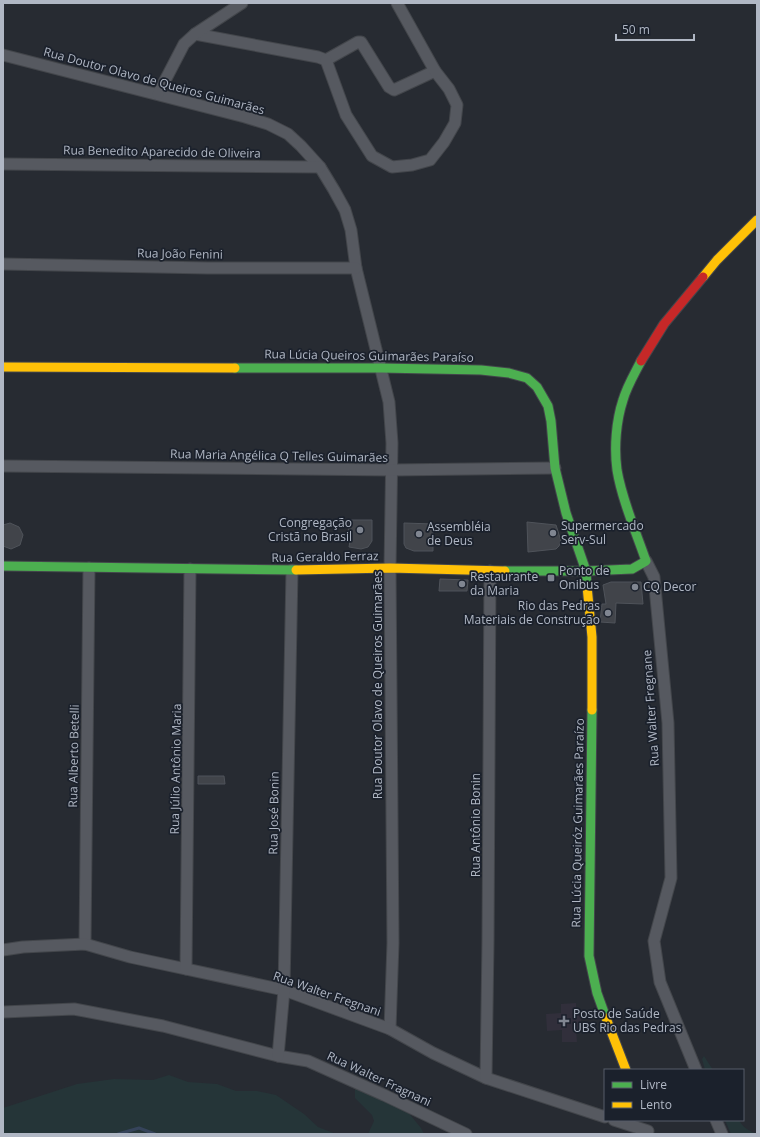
<svg xmlns="http://www.w3.org/2000/svg" width="760" height="1137" viewBox="0 0 760 1137" font-family="'Open Sans',sans-serif">
<style>
.medical{fill:#312f3b}
.green{fill:#253538}
.lines{fill:none;stroke-linecap:round;stroke-linejoin:round}
.stream{stroke:#36445b;stroke-width:3}
.building{fill:#41444a;stroke:#4f535a}
.street-casing{stroke:#43464b;stroke-width:13}
.fast-casing{stroke:#43464b;stroke-width:11}
.slow-casing{stroke:#43464b;stroke-width:11}
.jam-casing{stroke:#43464b;stroke-width:11}
.street{stroke:#565960;stroke-width:11}
.fast{stroke:#4caf50;stroke-width:9}
.slow{stroke:#ffc107;stroke-width:9}
.jam{stroke:#c62828;stroke-width:9}
.poi-dot{fill:#808691;stroke:#1b212c;stroke-width:1.5}
.labels{text-anchor:middle;stroke-width:3.5;stroke-linejoin:round;paint-order:stroke}
.street-label{font-size:12px;fill:#b0b7c4;stroke:#1b212c}
.poi-label{font-size:12px;fill:#b0b7c4;stroke:#1b212c;text-anchor:start}
</style>
<rect width="100%" height="100%" fill="#272b32"/>
<polygon class="medical" points="576,1003 576,1013 581,1013 581,1029 576,1029 577,1042 562,1042 562,1030 547,1031 546,1014 561,1013 561,1004"/>
<g class="green">
<polygon points="704,1056 713,1070 705,1070 702,1059"/>
<polygon points="169,1075 188,1082 217,1084 236,1091 257,1091 276,1095 304,1114 318,1127 336,1134 3,1134 3,1108 77,1084 114,1079 153,1080"/>
<polygon points="359,1086 402,1105 421,1128 424,1134 368,1134 374,1121 372,1115 355,1098 355,1088"/>
<path d="M725 1120H739C743 1128 750 1131 757 1134H731Z"/>
</g>
<g class="lines">
<polyline class="stream" points="118,1134 139,1128 155,1134"/>
</g>
<g class="building">
<polygon points="349,520 372,520 372,541 368,547 361,549 349,547 351,535 348,535"/>
<polygon points="527,522 556,525 561,541 559,546 556,549 528,552"/>
<polygon points="10,523 19,527 23,535 20,545 11,549 3,546 3,525"/>
<polygon points="404,523 433,524 433,551 414,551 406,548 404,544"/>
<polygon points="440,579 468,580 467,591 439,591"/>
<polygon points="611,582 641,582 643,604 616,603 615,623 600,622 602,604 606,604 603,585"/>
<polygon points="198,776 224,776 225,784 198,784"/>
</g>
<g class="lines">
<g class="street-casing">
<g id="street">
<polyline points="195,34 318,57 326,60 358,42 361,42 389,87 394,90 435,71"/>
<polyline points="3,55 245,117 268,124 288,134 301,146 320,167 334,190 345,210 351,230 356,268 389,402 392,443 390,568 393,943 390,1029"/>
<polyline points="326,60 346,115 372,156 392,167 412,165 430,160 444,142 455,123 457,105 449,89 435,71 397,3"/>
<polyline points="158,94 184,44 195,34 242,3"/>
<polyline points="3,164 320,167"/>
<polyline points="3,264 208,268 356,268"/>
<polyline points="3,466 392,470 555,468"/>
<polyline points="646,561 654,577 668,723 671,878 654,941 660,982 696,1070"/>
<polyline points="85,944 89,568"/>
<polyline points="3,950 23,947 85,944 130,957 284,990 390,1029 433,1053 486,1078 605,1117"/>
<polyline points="186,969 190,569"/>
<polyline points="3,1012 74,1009 163,1026 278,1056 308,1061 384,1095 466,1134"/>
<polyline points="278,1056 284,990 292,570"/>
<polyline points="486,1078 488,941 490,571"/>
<polyline points="614,1120 648,1131"/>
<polyline points="716,1120 722,1134"/>
</g>
</g>
<g class="fast-casing">
<g id="fast">
<polyline points="235,368 381,368 481,370 509,373 527,378 537,387 548,406 551,421 555,468 566,513 586,571 587,586"/>
<polyline points="3,566 296,570"/>
<path d="M505 571H586L632 569 646 561C636 532 622 500 617 470 614 448 616 421 623 400 627 386 635 373 641 361"/>
<polyline points="592,710 589,956 597,993 606,1018"/>
</g>
</g>
<g class="slow-casing">
<g id="slow">
<polyline points="703,277 717,260 757,220"/>
<polyline points="3,367 235,368"/>
<polyline points="296,570 390,568 505,571"/>
<polyline points="587,586 592,637 592,710"/>
<polyline points="606,1018 626,1070"/>
</g>
</g>
<g class="jam-casing">
<polyline id="jam" points="641,361 664,324 703,277"/>
</g>
<use href="#street" class="street"/>
<use href="#fast" class="fast"/>
<use href="#slow" class="slow"/>
<use href="#jam" class="jam"/>
</g>
<g class="poi-dot">
<circle cx="360" cy="530" r="4"/>
<circle cx="553" cy="533" r="4"/>
<circle cx="419" cy="534" r="4"/>
<rect x="547" y="574" width="8" height="8" rx="2"/>
<circle cx="462" cy="584" r="4"/>
<circle cx="635" cy="587" r="4"/>
<circle cx="608" cy="613" r="4"/>
<path d="M562 1015h4v4h4v4h-4v4h-4v-4h-4v-4h4z"/>
</g>
<g class="labels">
<g class="street-label">
<text transform="translate(154 81) rotate(15)" y="4">Rua Doutor Olavo de Queiros Guimarães</text>
<text transform="translate(162 152) rotate(1)" y="4">Rua Benedito Aparecido de Oliveira</text>
<text transform="translate(180 254) rotate(1)" y="4">Rua João Fenini</text>
<text transform="translate(369 356) rotate(1)" y="4">Rua Lúcia Queiros Guimarães Paraíso</text>
<text transform="translate(279 456) rotate(1)" y="4">Rua Maria Angélica Q Telles Guimarães</text>
<text transform="translate(325 557) rotate(-1)" y="4">Rua Geraldo Ferraz</text>
<text transform="translate(378 685) rotate(-90)" y="4">Rua Doutor Olavo de Queiros Guimarães</text>
<text transform="translate(651 708) rotate(-94)" y="4">Rua Walter Fregnane</text>
<text transform="translate(74 756) rotate(-89)" y="4">Rua Alberto Betelli</text>
<text transform="translate(176 769) rotate(-89)" y="4">Rua Júlio Antônio Maria</text>
<text transform="translate(274 813) rotate(-89)" y="4">Rua José Bonin</text>
<text transform="translate(578 823) rotate(-89)" y="4">Rua Lúcia Queiróz Guimarães Paraízo</text>
<text transform="translate(476 825) rotate(-90)" y="4">Rua Antônio Bonin</text>
<text transform="translate(327 994) rotate(19)" y="4">Rua Walter Fregnani</text>
<text transform="translate(379 1079) rotate(25)" y="4">Rua Walter Fragnani</text>
</g>
<g class="poi-label">
<text x="352" y="527" text-anchor="end">Congregação<tspan x="352" dy="14">Cristã no Brasil</tspan></text>
<text x="561" y="530">Supermercado<tspan x="561" dy="14">Serv-Sul</tspan></text>
<text x="427" y="531">Assembléia<tspan x="427" dy="14">de Deus</tspan></text>
<text x="559" y="575">Ponto de<tspan x="559" dy="14">Onibus</tspan></text>
<text x="470" y="581">Restaurante<tspan x="470" dy="14">da Maria</tspan></text>
<text x="643" y="591">CQ Decor</text>
<text x="600" y="610" text-anchor="end">Rio das Pedras<tspan x="600" dy="14">Materiais de Construção</tspan></text>
<text x="573" y="1018">Posto de Saúde<tspan x="573" dy="14">UBS Rio das Pedras</tspan></text>
</g>
</g>
<rect width="760" height="1137" fill="none" stroke="#b0b7c4" stroke-width="8"/>
<rect x="604" y="1069" width="140" height="52" fill="#1b212c" stroke="#575d69"/>
<rect x="612" y="1082" width="20" height="6" fill="#4caf50" stroke="#575d69"/>
<text x="640" y="1089" font-size="12" fill="#b0b7c4">Livre</text>
<rect x="612" y="1102" width="20" height="6" fill="#ffc107" stroke="#575d69"/>
<text x="640" y="1109" font-size="12" fill="#b0b7c4">Lento</text>
<path d="M616 34v6h78v-6" fill="none" stroke="#b0b7c4" stroke-width="2"/>
<text x="622" y="34" font-size="12" fill="#b0b7c4" stroke="#1b212c" stroke-width="3" paint-order="stroke">50 m</text>
</svg>
